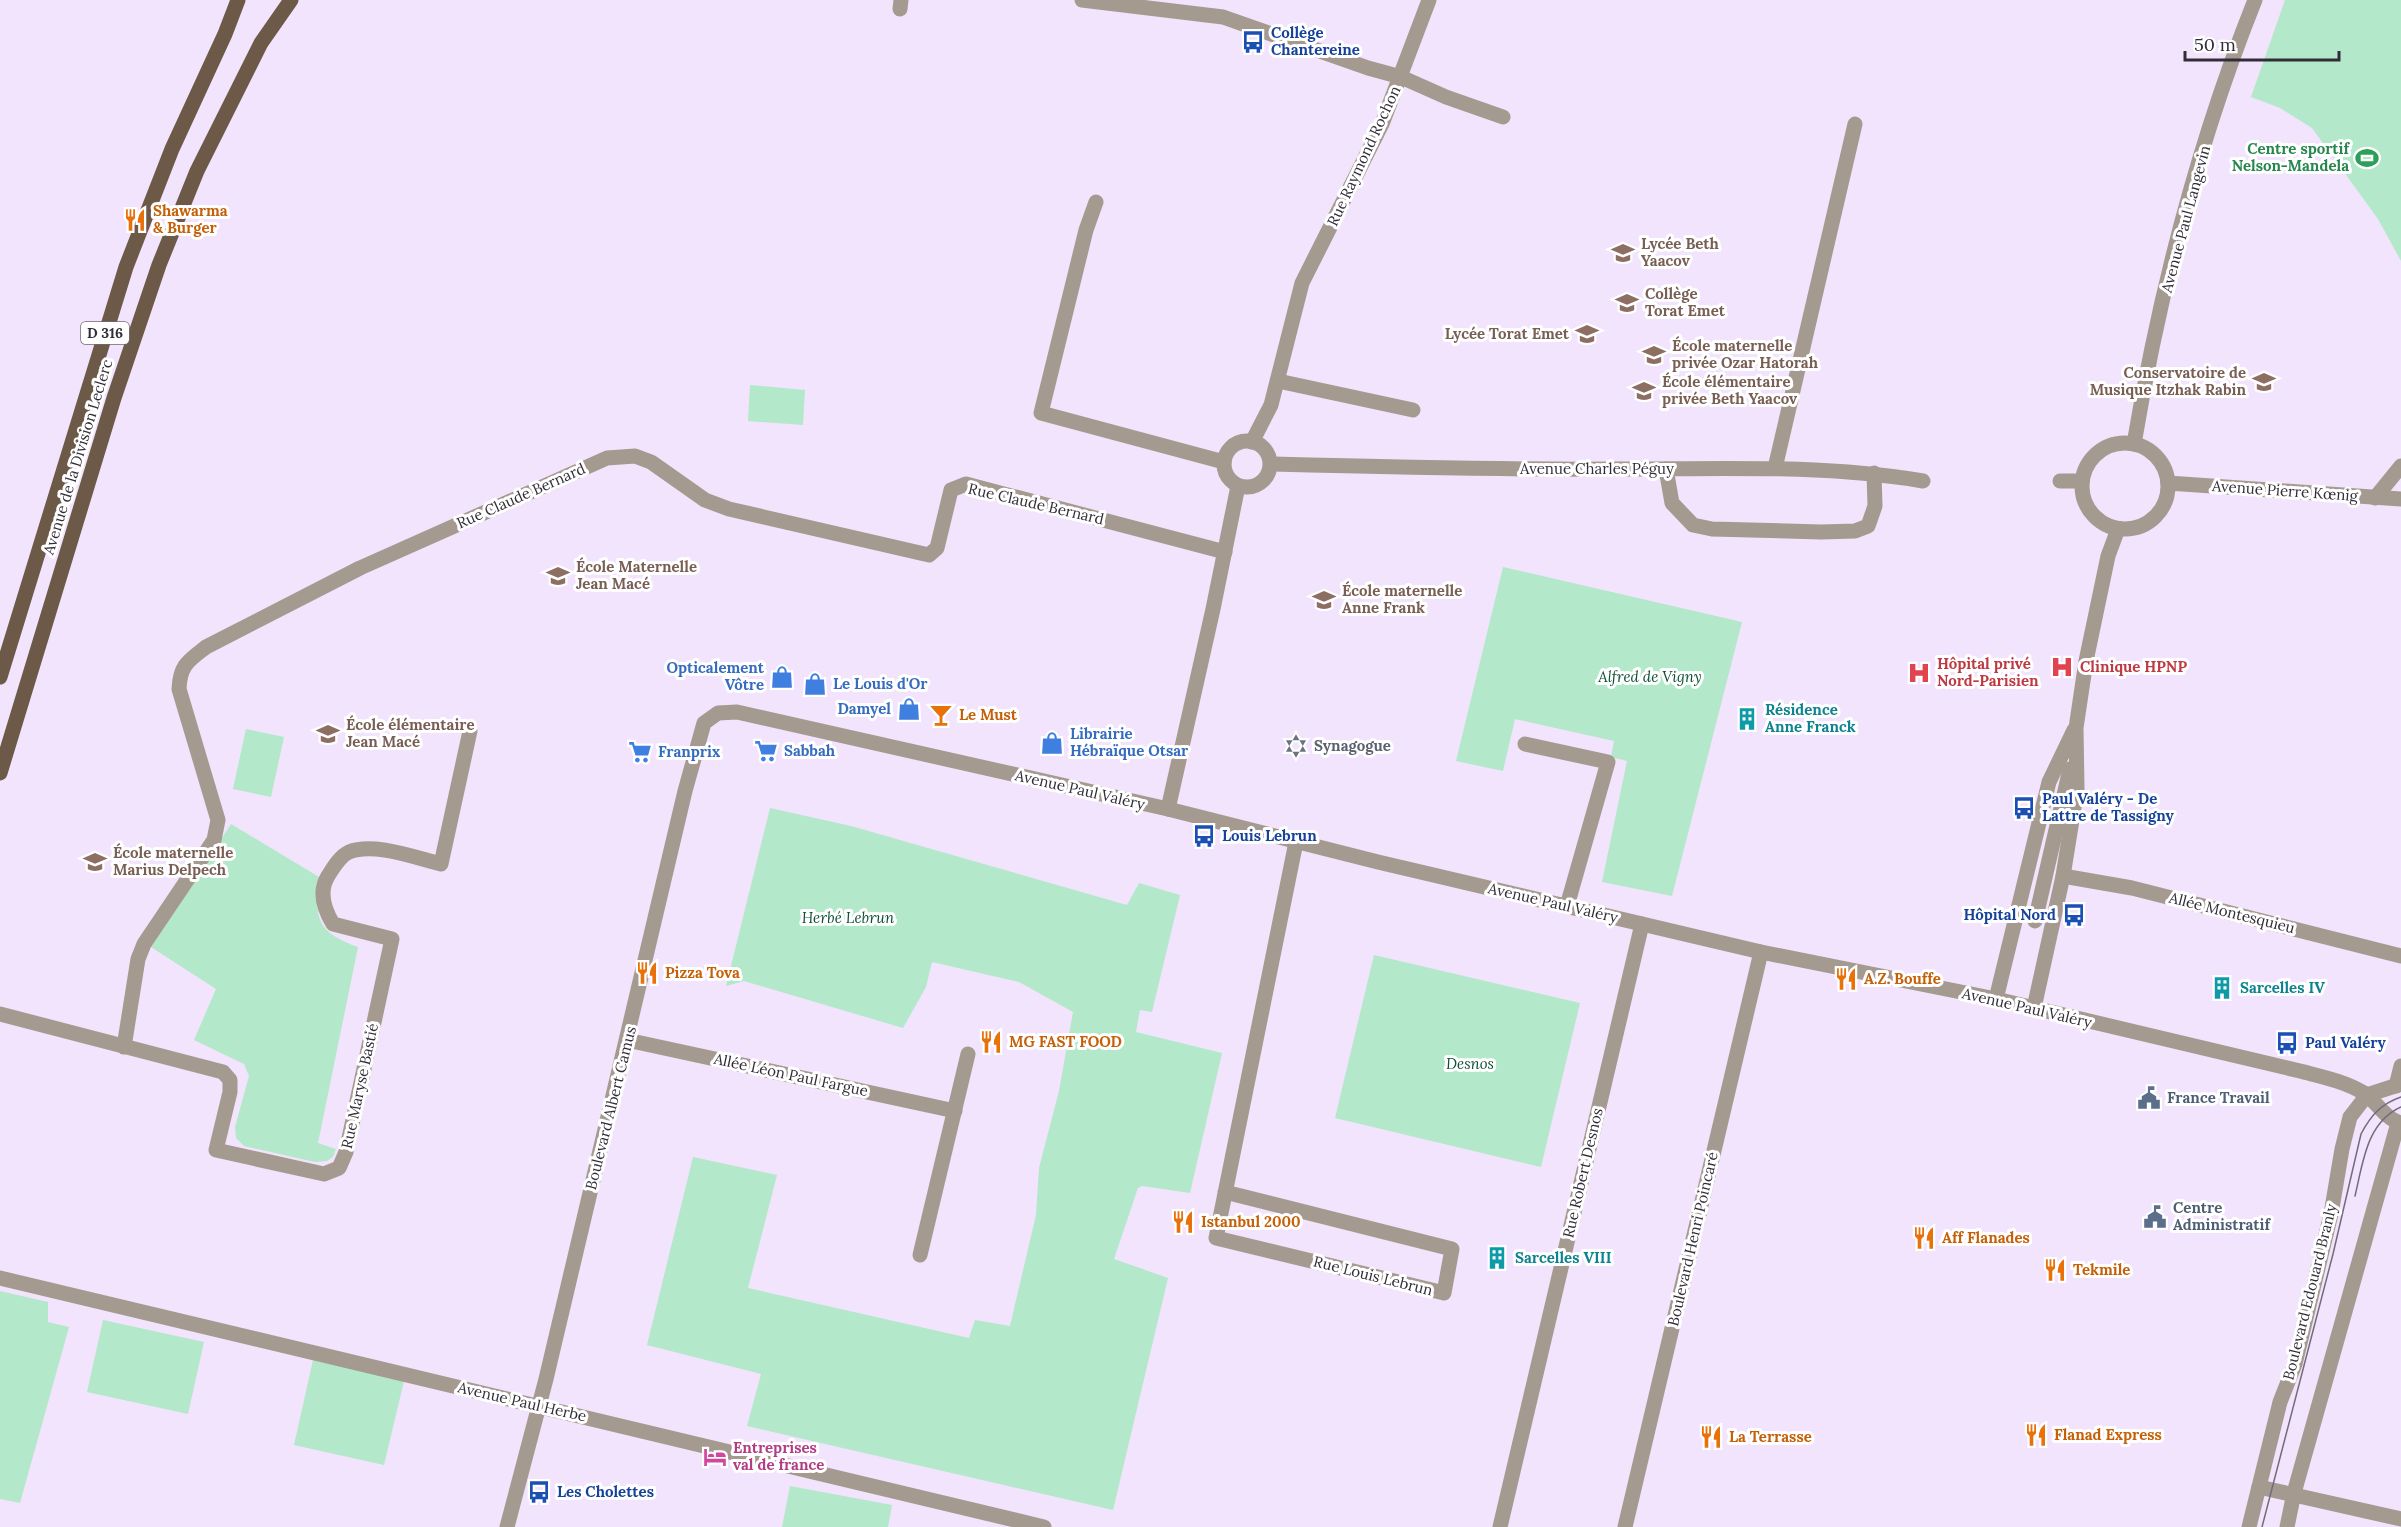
<svg xmlns="http://www.w3.org/2000/svg" width="2401" height="1527" viewBox="0 0 2401 1527" font-family="Lora,serif">
<style>
.green{fill:#b3e8ca}
.lines{fill:none;stroke-linecap:round;stroke-linejoin:round}
.minor{stroke:#a59a90;stroke-width:15}
.major{stroke:#6c5947;stroke-width:15}
.tram{stroke:#736b7a;stroke-width:1.5}
.labels{text-anchor:middle;stroke-width:6;stroke-linejoin:round;paint-order:stroke}
.shield{fill:#fff;stroke:#706b73;stroke-width:1.5}
.shield-label{font-size:14px;font-weight:bold;fill:#322c37}
.transit-label{font-size:15px;font-weight:bold;fill:#164399;stroke:#fff;text-anchor:start}
.leisure-label{font-size:15px;font-weight:bold;fill:#27864d;stroke:#fff;text-anchor:end}
.street-label{font-size:15px;fill:#322c37;stroke:#fff}
.food-label{font-size:15px;font-weight:bold;fill:#c56008;stroke:#fff;text-anchor:start}
.education-label{font-size:15px;font-weight:bold;fill:#785e54;stroke:#fff;text-anchor:start}
.health-label{font-size:15px;font-weight:bold;fill:#be3a42;stroke:#fff;text-anchor:start}
.shop-label{font-size:15px;font-weight:bold;fill:#366cbe;stroke:#fff;text-anchor:start}
.park-label{font-size:15px;font-style:italic;fill:#0f5034;stroke:#fff}
.culture-label{font-size:15px;font-weight:bold;fill:#0d838f;stroke:#fff;text-anchor:start}
.worship-label{font-size:15px;font-weight:bold;fill:#5b616d;stroke:#fff;text-anchor:start}
.service-label{font-size:15px;font-weight:bold;fill:#4e5e75;stroke:#fff;text-anchor:start}
.hotel-label{font-size:15px;font-weight:bold;fill:#b23c85;stroke:#fff;text-anchor:start}
</style>
<rect width="100%" height="100%" fill="#f1e4fc"/>
<g class="green">
<polygon points="2285,0 2401,0 2401,261 2378,219 2312,128 2280,108 2251,97"/>
<polygon points="750,385 805,390 803,425 748,421"/>
<polygon points="1503,567 1742,622 1672,896 1602,882 1627,761 1611,757 1614,741 1515,719 1503,771 1456,761"/>
<polygon points="246,729 284,737 271,797 233,789"/>
<polygon points="770,808 851,826 1127,905 1139,883 1180,895 1152,1012 1140,1010 1136,1032 1222,1053 1190,1193 1142,1186 1138,1188 1114,1259 1168,1278 1113,1510 747,1426 761,1374 647,1345 693,1157 777,1175 748,1288 969,1338 975,1320 1010,1326 1036,1215 1039,1168 1059,1091 1073,1012 1019,982 932,962 926,987 903,1028 744,981 726,986"/>
<path d="M231 824 319 877C314 919 317 932 358 947L318 1143 336 1149 333 1157 327 1161 315 1162 244 1146 236 1138 235 1127 249 1076 244 1064 194 1040 216 989 151 947Z"/>
<polygon points="1374,955 1580,1003 1541,1167 1335,1118"/>
<polygon points="0,1291 48,1302 48,1322 69,1327 20,1503 0,1499"/>
<polygon points="103,1320 204,1342 188,1414 87,1392"/>
<polygon points="313,1360 404,1381 384,1465 294,1445"/>
<polygon points="790,1486 892,1505 888,1527 782,1527"/>
</g>
<g class="lines">
<g class="minor">
<polyline points="1082,0 1223,17 1368,68 1401,77 1446,97 1503,117"/>
<polyline points="900,9 901,0"/>
<polyline points="1096,202 1086,230 1041,413 1224,462"/>
<polyline points="1278,381 1413,410"/>
<circle cx="1247" cy="464" r="23"/>
<polyline points="1252,442 1271,405 1302,283 1382,124 1429,0"/>
<circle cx="2125" cy="486" r="43"/>
<path d="M2134 444C2159 295 2199 140 2255 0"/>
<path d="M1271 464C1386 467 1500 470 1615 469 1718 469 1821 464 1923 481"/>
<polyline points="1775,468 1855,124"/>
<polyline points="1666,469 1672,503 1693,525 1712,529 1821,532 1855,531 1868,526 1875,506 1874,473"/>
<polyline points="2060,481 2082,481"/>
<polyline points="2168,483 2401,499"/>
<polyline points="2375,498 2401,466"/>
<polyline points="1525,744 1608,762 1567,906"/>
<polyline points="1168,809 1213,609 1238,486"/>
<polyline points="2063,876 2132,888 2401,956"/>
<polyline points="2035,921 2070,769"/>
<polyline points="1996,999 2049,782 2074,730"/>
<polyline points="2034,1008 2063,876 2077,789 2076,728 2086,661 2108,556 2118,529"/>
<path d="M0 1014 223 1072 230 1080V1092L216 1150 324 1174 339 1168 346 1152 392 939 333 924C324 909 318 892 328 876 333 868 340 856 349 852 374 842 416 858 441 864L470 731"/>
<polyline points="627,1040 955,1111"/>
<path d="M124 1047 138 959 144 944 214 840 218 820 179 689C180 665 188 661 206 647L360 568 607 458 635 456 651 462 705 500 729 509 929 555 937 548 951 490 966 484 1225 552"/>
<polyline points="2396,1086 2401,1066"/>
<polyline points="2367,1095 2401,1084"/>
<polyline points="1225,1192 1452,1249 1444,1293 1216,1238 1296,842"/>
<polyline points="920,1255 968,1054"/>
<polyline points="0,1278 1044,1527"/>
<polyline points="2259,1487 2401,1519"/>
<path d="M507 1527 546 1379 685 791 704 723 718 713 737 712 1168 809 1378 862 1761 952 1996 999 2300 1071C2323 1077 2344 1081 2364 1093 2377 1102 2385 1119 2401 1123"/>
<polyline points="1500,1527 1642,924"/>
<polyline points="1625,1527 1761,952"/>
<polyline points="2249,1527 2280,1402 2295,1364 2331,1214 2342,1149 2350,1117 2367,1095"/>
<polyline points="2287,1527 2294,1493 2398,1123"/>
</g>
<g class="major">
<polyline points="0,677 126,267 172,149 225,34 238,0"/>
<polyline points="0,773 114,398 159,265 197,171 261,43 291,0"/>
</g>
<g class="tram">
<path d="M2355 1196C2363 1163 2366 1123 2401 1107"/>
<path d="M2262 1527 2333 1254 2361 1134C2371 1115 2381 1104 2401 1097"/>
</g>
</g>
<defs>
<g id="bus-bare" transform="scale(1.8)"><path d="M-5-6H5V4H4V6H2V4H-2V6H-4V4H-5ZM-3.5-4V0h7V-4ZM-3.5 1.2v1.5H-2V1.2ZM2 1.2v1.5H3.5V1.2Z" fill="#1a4fb4" stroke="#fff" stroke-width="2.5" paint-order="stroke"/></g>
<g id="stadium-bare" transform="scale(1.8)"><path d="M0-5a6.5 5 0 1 0 0 10a6.5 5 0 1 0 0-10ZM-3.5-1.8h7v3.6h-7Z" fill="#2e9e5b" stroke="#fff" stroke-width="2.5" paint-order="stroke"/></g>
<g id="restaurant-bare" transform="scale(1.8)"><path d="M-5-6h1v4h1v-4h1v4h1v-4h1v5L-1.5 .5V6h-2V.5L-5-1ZM5-6V6H3V1.5H1.5Q1.5-4 5-6Z" fill="#e8710a" stroke="#fff" stroke-width="2.5" paint-order="stroke"/></g>
<g id="school-bare" transform="scale(1.8)"><path d="M0-5L7-2L0 1L-7-2ZM-4 1L0 2.5L4 1V4Q0 6-4 4Z" fill="#8d6e63" stroke="#fff" stroke-width="2.5" paint-order="stroke"/></g>
<g id="university-bare" transform="scale(1.8)"><path d="M0-5L7-2L0 1L-7-2ZM-4 1L0 2.5L4 1V4Q0 6-4 4Z" fill="#8d6e63" stroke="#fff" stroke-width="2.5" paint-order="stroke"/></g>
<g id="hospital-bare" transform="scale(1.8)"><path d="M-5-5h3v3.5h4V-5h3V5h-3V1.5h-4V5h-3Z" fill="#e0444e" stroke="#fff" stroke-width="2.5" paint-order="stroke"/></g>
<g id="shop-bare" transform="scale(1.8)"><path d="M-5-2.5h2.3a2.7 3.5 0 0 1 5.4 0H5L5.5 6h-11ZM-1.5-2.5h3a1.5 2.3 0 0 0-3 0Z" fill="#3f7fe0" stroke="#fff" stroke-width="2.5" paint-order="stroke"/></g>
<g id="bar-bare" transform="scale(1.8)"><path d="M-6-5H6L.8 .8V4.5H3.5V6h-7V4.5H-.8V.8Z" fill="#e8710a" stroke="#fff" stroke-width="2.5" paint-order="stroke"/></g>
<g id="building-bare" transform="scale(1.8)"><path d="M-4-6H4V6H1V3H-1V6H-4ZM-2.5-4.3h1.7v1.8h-1.7ZM.8-4.3h1.7v1.8H.8ZM-2.5-1h1.7V.8h-1.7ZM.8-1h1.7V.8H.8Z" fill="#0f9aa8" stroke="#fff" stroke-width="2.5" paint-order="stroke"/></g>
<g id="synagogue-bare" transform="scale(1.8)"><path d="M0-6.5L5.6 3.2H-5.6ZM0 6.5L5.6-3.2H-5.6Z" fill="#6b7280" stroke="#fff" stroke-width="2.5" paint-order="stroke"/></g>
<g id="supermarket-bare" transform="scale(1.8)"><path d="M-6-5.5h2.5l.6 2H6L4.5 2H-2.5L-4.4-4H-6ZM-1.5 3.2a1.3 1.3 0 1 0 .1 0ZM3 3.2a1.3 1.3 0 1 0 .1 0Z" fill="#3f7fe0" stroke="#fff" stroke-width="2.5" paint-order="stroke"/></g>
<g id="civic-bare" transform="scale(1.8)"><path d="M-.6-6.5H3V-4.5H.6V-3L4-1V1h2V6H-6V1h2V-1L-.6-3ZM-1.2 2.5V6h2.4V2.5Z" fill="#5c6f8a" stroke="#fff" stroke-width="2.5" paint-order="stroke"/></g>
<g id="hotel-bare" transform="scale(1.8)"><path d="M-6-4.5h1.5V1H6V5H4.5V3h-9V5H-6ZM-4 0a1.8 1.8 0 1 1 3.6 0ZM.5 0V-2.5h3Q6-2.5 6 0Z" fill="#d1479c" stroke="#fff" stroke-width="2.5" paint-order="stroke"/></g>
</defs>
<g fill-rule="evenodd">
<use href="#bus-bare" x="1253" y="42"/>
<use href="#stadium-bare" x="2367" y="158"/>
<use href="#restaurant-bare" x="135" y="220"/>
<use href="#school-bare" x="1623" y="253"/>
<use href="#school-bare" x="1627" y="303"/>
<use href="#school-bare" x="1587" y="334"/>
<use href="#school-bare" x="1654" y="355"/>
<use href="#university-bare" x="2264" y="382"/>
<use href="#school-bare" x="1644" y="391"/>
<use href="#school-bare" x="558" y="576"/>
<use href="#school-bare" x="1324" y="600"/>
<use href="#hospital-bare" x="2062" y="667"/>
<use href="#hospital-bare" x="1919" y="673"/>
<use href="#shop-bare" x="782" y="677"/>
<use href="#shop-bare" x="815" y="684"/>
<use href="#shop-bare" x="909" y="709"/>
<use href="#bar-bare" x="941" y="715"/>
<use href="#building-bare" x="1747" y="719"/>
<use href="#school-bare" x="328" y="734"/>
<use href="#shop-bare" x="1052" y="743"/>
<use href="#synagogue-bare" x="1296" y="746"/>
<use href="#supermarket-bare" x="766" y="751"/>
<use href="#supermarket-bare" x="640" y="752"/>
<use href="#bus-bare" x="2024" y="808"/>
<use href="#bus-bare" x="1204" y="836"/>
<use href="#school-bare" x="95" y="862"/>
<use href="#bus-bare" x="2074" y="915"/>
<use href="#restaurant-bare" x="647" y="973"/>
<use href="#restaurant-bare" x="1846" y="979"/>
<use href="#building-bare" x="2222" y="988"/>
<use href="#restaurant-bare" x="991" y="1042"/>
<use href="#bus-bare" x="2287" y="1043"/>
<use href="#civic-bare" x="2149" y="1098"/>
<use href="#civic-bare" x="2155" y="1217"/>
<use href="#restaurant-bare" x="1183" y="1222"/>
<use href="#restaurant-bare" x="1924" y="1238"/>
<use href="#building-bare" x="1497" y="1258"/>
<use href="#restaurant-bare" x="2055" y="1270"/>
<use href="#restaurant-bare" x="2036" y="1435"/>
<use href="#restaurant-bare" x="1711" y="1437"/>
<use href="#hotel-bare" x="715" y="1457"/>
<use href="#bus-bare" x="539" y="1492"/>
</g>
<g class="labels">
<rect class="shield" x="81" y="322" width="48" height="22" rx="4.5"/>
<g class="shield-label">
<text x="105" y="338">D 316</text>
</g>
<g class="transit-label">
<text x="1271" y="38">Collège<tspan x="1271" dy="17">Chantereine</tspan></text>
<text x="2042" y="804">Paul Valéry - De<tspan x="2042" dy="17">Lattre de Tassigny</tspan></text>
<text x="1222" y="841">Louis Lebrun</text>
<text x="2056" y="920" text-anchor="end">Hôpital Nord</text>
<text x="2305" y="1048">Paul Valéry</text>
<text x="557" y="1497">Les Cholettes</text>
</g>
<g class="leisure-label">
<text x="2349" y="154">Centre sportif<tspan x="2349" dy="17">Nelson-Mandela</tspan></text>
</g>
<g class="street-label">
<text transform="translate(1364 156) rotate(-65)" y="5">Rue Raymond Rochon</text>
<text transform="translate(2186 219) rotate(-75)" y="5">Avenue Paul Langevin</text>
<text transform="translate(78 457) rotate(-73)" y="5">Avenue de la Division Leclerc</text>
<text x="1597" y="474">Avenue Charles Péguy</text>
<text transform="translate(2285 491) rotate(4)" y="5">Avenue Pierre Kœnig</text>
<text transform="translate(521 496) rotate(-24)" y="5">Rue Claude Bernard</text>
<text transform="translate(1036 504) rotate(13)" y="5">Rue Claude Bernard</text>
<text transform="translate(1080 790) rotate(13)" y="5">Avenue Paul Valéry</text>
<text transform="translate(1553 903) rotate(13)" y="5">Avenue Paul Valéry</text>
<text transform="translate(2232 913) rotate(14)" y="5">Allée Montesquieu</text>
<text transform="translate(2027 1008) rotate(13)" y="5">Avenue Paul Valéry</text>
<text transform="translate(791 1075) rotate(12)" y="5">Allée Léon Paul Fargue</text>
<text transform="translate(360 1086) rotate(-78)" y="5">Rue Maryse Bastié</text>
<text transform="translate(611 1108) rotate(-76)" y="5">Boulevard Albert Camus</text>
<text transform="translate(1583 1173) rotate(-77)" y="5">Rue Robert Desnos</text>
<text transform="translate(1693 1239) rotate(-77)" y="5">Boulevard Henri Poincaré</text>
<text transform="translate(1373 1276) rotate(14)" y="5">Rue Louis Lebrun</text>
<text transform="translate(2310 1292) rotate(-76)" y="5">Boulevard Edouard Branly</text>
<text transform="translate(522 1402) rotate(13)" y="5">Avenue Paul Herbe</text>
</g>
<g class="food-label">
<text x="153" y="216">Shawarma<tspan x="153" dy="17">&amp; Burger</tspan></text>
<text x="959" y="720">Le Must</text>
<text x="665" y="978">Pizza Tova</text>
<text x="1864" y="984">A.Z. Bouffe</text>
<text x="1009" y="1047">MG FAST FOOD</text>
<text x="1201" y="1227">Istanbul 2000</text>
<text x="1942" y="1243">Aff Flanades</text>
<text x="2073" y="1275">Tekmile</text>
<text x="2054" y="1440">Flanad Express</text>
<text x="1729" y="1442">La Terrasse</text>
</g>
<g class="education-label">
<text x="1641" y="249">Lycée Beth<tspan x="1641" dy="17">Yaacov</tspan></text>
<text x="1645" y="299">Collège<tspan x="1645" dy="17">Torat Emet</tspan></text>
<text x="1569" y="339" text-anchor="end">Lycée Torat Emet</text>
<text x="1672" y="351">École maternelle<tspan x="1672" dy="17">privée Ozar Hatorah</tspan></text>
<text x="2246" y="378" text-anchor="end">Conservatoire de<tspan x="2246" dy="17">Musique Itzhak Rabin</tspan></text>
<text x="1662" y="387">École élémentaire<tspan x="1662" dy="17">privée Beth Yaacov</tspan></text>
<text x="576" y="572">École Maternelle<tspan x="576" dy="17">Jean Macé</tspan></text>
<text x="1342" y="596">École maternelle<tspan x="1342" dy="17">Anne Frank</tspan></text>
<text x="346" y="730">École élémentaire<tspan x="346" dy="17">Jean Macé</tspan></text>
<text x="113" y="858">École maternelle<tspan x="113" dy="17">Marius Delpech</tspan></text>
</g>
<g class="health-label">
<text x="1937" y="669">Hôpital privé<tspan x="1937" dy="17">Nord-Parisien</tspan></text>
<text x="2080" y="672">Clinique HPNP</text>
</g>
<g class="shop-label">
<text x="764" y="673" text-anchor="end">Opticalement<tspan x="764" dy="17">Vôtre</tspan></text>
<text x="833" y="689">Le Louis d'Or</text>
<text x="891" y="714" text-anchor="end">Damyel</text>
<text x="1070" y="739">Librairie<tspan x="1070" dy="17">Hébraïque Otsar</tspan></text>
<text x="784" y="756">Sabbah</text>
<text x="658" y="757">Franprix</text>
</g>
<g class="park-label">
<text x="1650" y="682">Alfred de Vigny</text>
<text x="848" y="923">Herbé Lebrun</text>
<text x="1470" y="1069">Desnos</text>
</g>
<g class="culture-label">
<text x="1765" y="715">Résidence<tspan x="1765" dy="17">Anne Franck</tspan></text>
<text x="2240" y="993">Sarcelles IV</text>
<text x="1515" y="1263">Sarcelles VIII</text>
</g>
<g class="worship-label">
<text x="1314" y="751">Synagogue</text>
</g>
<g class="service-label">
<text x="2167" y="1103">France Travail</text>
<text x="2173" y="1213">Centre<tspan x="2173" dy="17">Administratif</tspan></text>
</g>
<g class="hotel-label">
<text x="733" y="1453">Entreprises<tspan x="733" dy="17">val de france</tspan></text>
</g>
</g>
<path d="M2185 51v9h154v-9" fill="none" stroke="#322c37" stroke-width="3"/>
<text x="2194" y="51" font-size="18" fill="#322c37" stroke="#ffffff" stroke-width="4.5" paint-order="stroke">50 m</text>
</svg>
